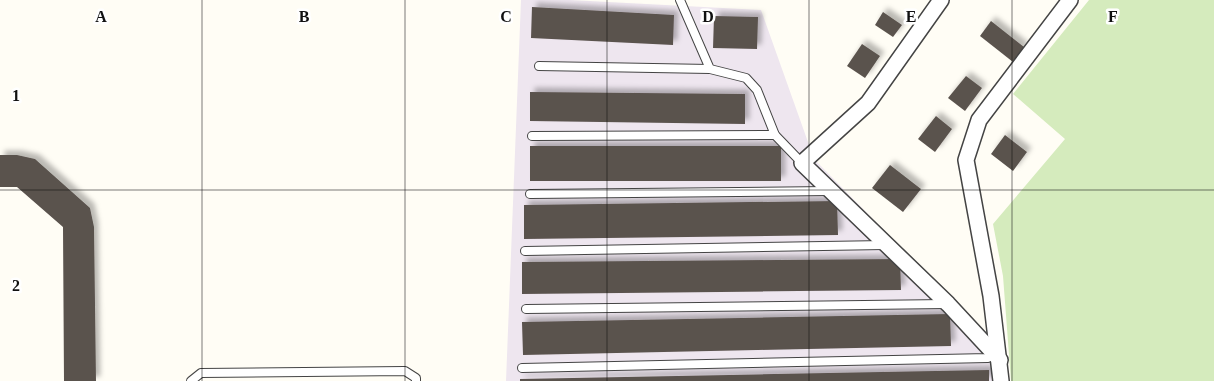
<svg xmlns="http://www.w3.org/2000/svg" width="1214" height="381" viewBox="0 0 1214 381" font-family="Georgia,serif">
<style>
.industrial{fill:#eee6ef}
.green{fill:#d5ebbd}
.building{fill:#5a524d;filter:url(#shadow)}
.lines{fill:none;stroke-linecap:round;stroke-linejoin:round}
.service-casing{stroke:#444;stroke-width:10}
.minor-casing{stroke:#444;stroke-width:18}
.service{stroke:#fff;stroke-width:8}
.minor{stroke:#fff;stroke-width:15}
.grid{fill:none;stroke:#111;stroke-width:1;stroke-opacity:0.55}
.grid-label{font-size:16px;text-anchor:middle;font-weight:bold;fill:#111;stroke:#fff;stroke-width:5;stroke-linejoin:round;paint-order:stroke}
</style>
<defs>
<filter id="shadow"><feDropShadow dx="4.5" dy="-4.5" stdDeviation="2.5" flood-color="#0004"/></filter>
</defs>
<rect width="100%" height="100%" fill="#fffdf5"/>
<polygon class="industrial" points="521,0 570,0 761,10 814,159 973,321 993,364 994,381 506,381"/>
<polygon class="green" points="1089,0 1214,0 1214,381 1011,381 1003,276 993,224 1065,139 1013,94"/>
<g class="building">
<polygon points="532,7 674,15 673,45 531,38"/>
<polygon points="883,12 902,25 893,37 875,25"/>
<polygon points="714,16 758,17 757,49 713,48"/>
<polygon points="991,21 1024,47 1013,62 980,36"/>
<polygon points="862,44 880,56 865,78 847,66"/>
<polygon points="966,76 982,88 965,111 948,98"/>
<polygon points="530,92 745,94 745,124 530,121"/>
<polygon points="936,116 952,129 935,152 918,139"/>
<polygon points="1005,135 1027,152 1013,171 991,154"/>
<rect x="530" y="146" width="251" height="35"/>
<polygon points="0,155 17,155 35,159 90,208 94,227 96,381 64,381 63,227 17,187 0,187"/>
<polygon points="890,165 921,189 903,212 872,188"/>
<polygon points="837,201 838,235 524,239 524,205"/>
<polygon points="900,259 901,290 522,294 522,262"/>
<polygon points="950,314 951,346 523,355 522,322"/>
<polygon points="989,370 989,381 520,381 520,379"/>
</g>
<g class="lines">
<g class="service-casing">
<g id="service">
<polyline points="680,0 710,69 746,78 757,90 775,135 802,163"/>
<polyline points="539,66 710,69"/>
<polyline points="532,136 775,135"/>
<polyline points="530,194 829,191"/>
<polyline points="525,251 885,245"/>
<polyline points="526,309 946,304"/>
<polyline points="522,368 988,358 994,354"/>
<polyline points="191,381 201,373 405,371 416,378 416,381"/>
</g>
</g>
<g class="minor-casing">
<g id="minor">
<polyline points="941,0 868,103 802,163 948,304 1000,360"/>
<polyline points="1001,381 991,296 966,160 979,120 1070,0"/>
</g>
</g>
<use href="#service" class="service"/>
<use href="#minor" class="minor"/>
</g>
<path class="grid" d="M202 0V381M405 0V381M607 0V381M809 0V381M1012 0V381M0 190H1214"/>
<g class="grid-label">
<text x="101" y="22">A</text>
<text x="304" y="22">B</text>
<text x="506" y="22">C</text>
<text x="708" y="22">D</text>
<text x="911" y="22">E</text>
<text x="1113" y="22">F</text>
<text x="16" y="101">1</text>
<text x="16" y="291">2</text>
</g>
</svg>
